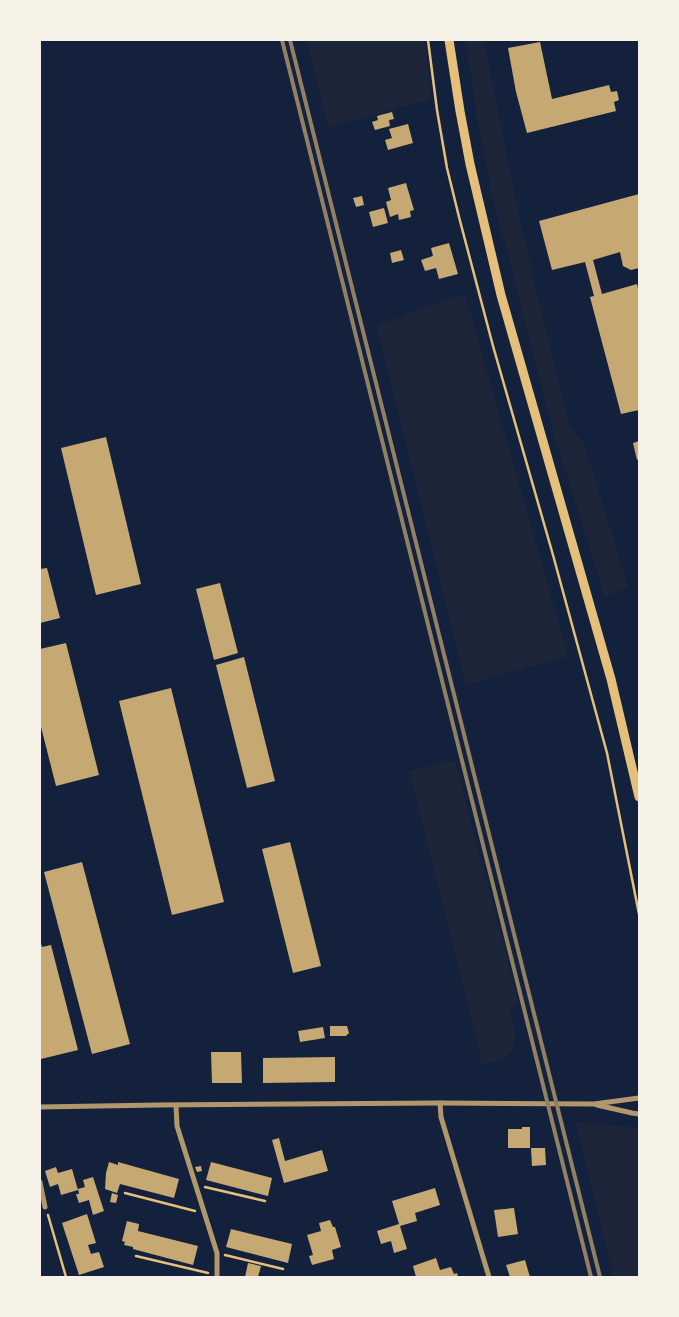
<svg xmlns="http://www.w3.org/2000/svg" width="679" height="1317" viewBox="0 0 679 1317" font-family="'Crimson Pro',serif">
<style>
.green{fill:#1d2539}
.building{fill:#c6a872}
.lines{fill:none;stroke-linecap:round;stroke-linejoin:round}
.path{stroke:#e5c07b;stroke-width:2.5}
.minor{stroke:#b1986c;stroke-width:5}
.secondary{stroke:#e5c07b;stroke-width:9}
.rail{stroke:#918062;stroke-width:4}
</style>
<rect width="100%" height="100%" fill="#14213d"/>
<g class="green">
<polygon points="306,40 425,40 431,99 328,127"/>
<polygon points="466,40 484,40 520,222 569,424 576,435 584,443 628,587 605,597 555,438 492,194 477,118"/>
<polygon points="465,294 568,656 466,685 377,325"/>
<path d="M455 761 519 1004 510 1007C514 1026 523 1053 497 1061 492 1063 487 1063 482 1064L409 771Z"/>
<polygon points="576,1122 639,1128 639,1277 613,1277"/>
</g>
<g class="building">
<polygon points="540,42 552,99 609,85 611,92 617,91 619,100 614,102 616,111 527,133 516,92 508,48"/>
<polygon points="392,112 394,119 389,120 390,126 375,130 372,122 378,120 377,116"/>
<polygon points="408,124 413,143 388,150 385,140 392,138 389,129"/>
<polygon points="406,183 414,210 410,211 411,217 399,220 398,214 390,217 386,202 391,200 388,188"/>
<polygon points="639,194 639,268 631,270 623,266 620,252 593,260 602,294 637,284 639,293 639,410 621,414 590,297 594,296 585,262 552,270 539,221"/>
<polygon points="362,196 364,205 356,207 353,198"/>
<polygon points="384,208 388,223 373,227 369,212"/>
<polygon points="449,243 458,274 439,279 436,268 425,271 421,260 433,256 431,248"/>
<polygon points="401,250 404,260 392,263 390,253"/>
<polygon points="106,437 141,584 96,595 61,448"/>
<polygon points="639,441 639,459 637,460 633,443"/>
<polygon points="47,568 60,618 40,623 40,569"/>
<polygon points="220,583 238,653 214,660 196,589"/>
<polygon points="66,643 99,775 56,786 40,723 40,649"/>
<polygon points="244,657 275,781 247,788 216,665"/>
<polygon points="171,688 224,902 172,915 119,701"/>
<polygon points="290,842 321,966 293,973 262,849"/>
<polygon points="82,862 130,1044 92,1054 44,872"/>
<polygon points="40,940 42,947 51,945 78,1050 41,1059 40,1059"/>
<polygon points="330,1026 347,1026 349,1033 346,1036 330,1036"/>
<polygon points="323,1027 325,1038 300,1042 298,1031"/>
<polygon points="211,1052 241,1052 242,1083 212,1083"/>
<polygon points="335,1057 335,1082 263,1083 263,1058"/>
<polygon points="522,1127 530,1127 530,1148 508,1148 508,1129 522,1129"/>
<polygon points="279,1138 285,1161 322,1150 328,1171 284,1183 272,1140"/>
<polygon points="531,1148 545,1148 546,1165 532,1166"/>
<polygon points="109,1162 118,1165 118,1162 179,1179 174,1198 120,1184 117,1193 105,1189 106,1173"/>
<polygon points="211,1162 272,1178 268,1196 206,1180"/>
<polygon points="201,1166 202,1171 197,1172 195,1167"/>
<polygon points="56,1167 58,1173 72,1169 78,1190 61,1195 58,1184 50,1187 45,1171"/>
<polygon points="93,1177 104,1211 93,1215 89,1200 79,1203 76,1194 79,1194 78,1189 85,1187 83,1180"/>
<polygon points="435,1188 440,1205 415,1213 417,1221 400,1226 407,1249 394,1253 391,1241 381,1244 377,1231 399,1224 392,1201"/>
<polygon points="112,1193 118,1195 116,1203 110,1202"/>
<polygon points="514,1208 518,1234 498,1237 494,1210"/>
<polygon points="87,1214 96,1243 88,1245 91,1254 99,1252 104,1267 79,1275 62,1223"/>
<polygon points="330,1220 333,1227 335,1227 341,1247 332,1250 334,1259 312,1265 309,1256 313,1255 307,1235 321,1231 319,1223"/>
<polygon points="127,1221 139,1224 138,1231 198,1246 193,1265 133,1249 133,1247 124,1245 125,1242 122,1241"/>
<polygon points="231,1229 292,1244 288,1263 226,1247"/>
<polygon points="436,1258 440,1270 451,1267 454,1274 457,1273 458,1277 416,1277 413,1266"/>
<polygon points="525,1260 530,1277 510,1277 506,1265"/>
<polygon points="248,1263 261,1266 258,1277 245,1277"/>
</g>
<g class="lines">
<g class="path">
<polyline points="428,40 437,110 447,168 459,217 493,346 553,555 607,753 639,914"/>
<polyline points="205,1187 265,1201"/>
<polyline points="125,1193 195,1211"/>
<polyline points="48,1215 66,1277"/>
<polyline points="225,1255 283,1269"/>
<polyline points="136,1256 208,1273"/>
</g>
<g class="minor">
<polyline points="440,1103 441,1117 489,1277"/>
<polyline points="176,1105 177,1126 217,1253 217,1275"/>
<polyline points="597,1105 632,1113 639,1114"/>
<polyline points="40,1107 158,1105 440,1103 594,1104 639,1098"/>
<polyline points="40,1182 45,1207"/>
</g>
<polyline class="secondary" points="449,40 460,111 470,164 501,295 611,679 639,797"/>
<g class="rail">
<polyline points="282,40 591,1277"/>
<polyline points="290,40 600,1277"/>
</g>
</g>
<rect width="679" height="1317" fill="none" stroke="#f6f1e7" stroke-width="82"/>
</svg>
